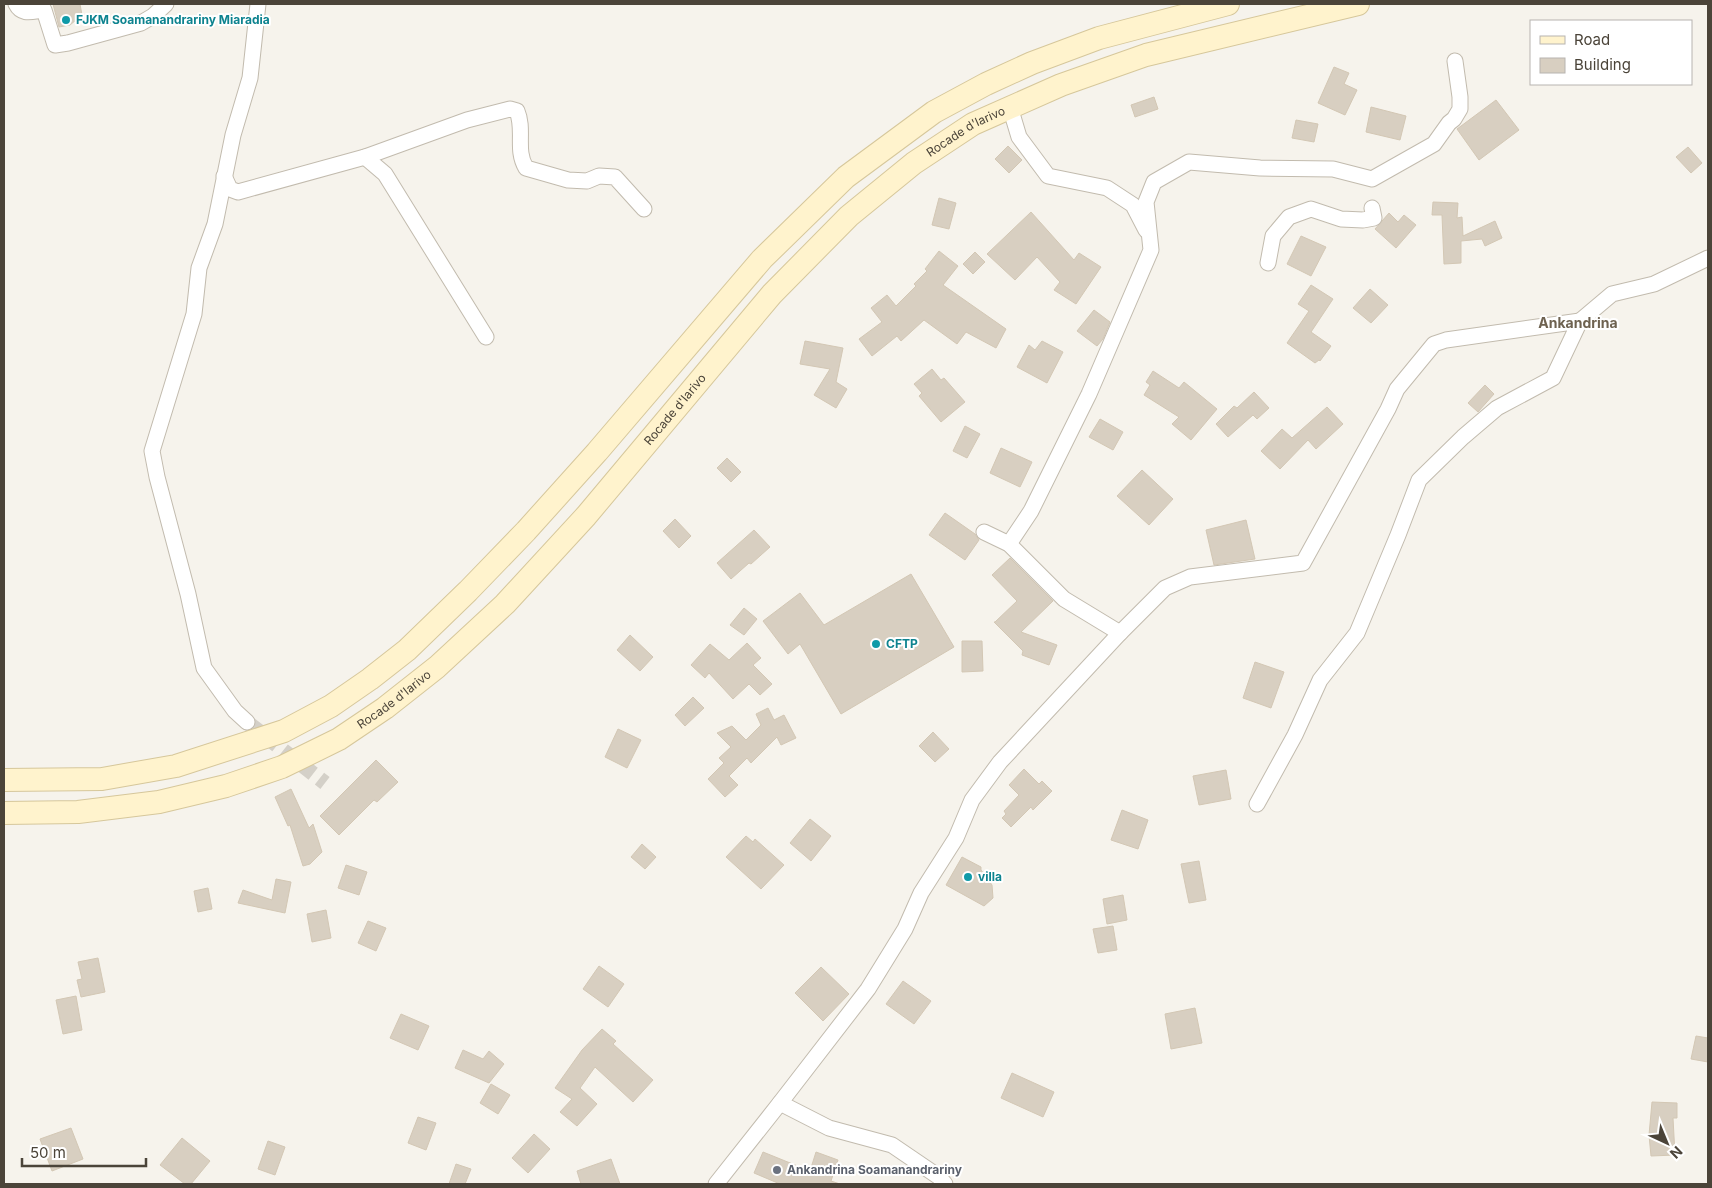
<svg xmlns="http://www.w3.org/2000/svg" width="1712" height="1188" viewBox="0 0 1712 1188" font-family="Inter,sans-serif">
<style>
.building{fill:#d8cfc1;stroke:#d3c7b4}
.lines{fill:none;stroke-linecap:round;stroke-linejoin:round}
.street-tunnel{stroke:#d4d0c8;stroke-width:15;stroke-dasharray:15 8;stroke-linecap:butt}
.street-casing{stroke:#c2bbae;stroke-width:17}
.secondary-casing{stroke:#d6c79b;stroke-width:24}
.street{stroke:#fff;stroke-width:15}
.secondary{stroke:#fff3cd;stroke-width:22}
.culture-dot{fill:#0f9aa8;stroke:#fff;stroke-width:2}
.worship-dot{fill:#6b7280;stroke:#fff;stroke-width:2}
.labels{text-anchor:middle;stroke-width:4;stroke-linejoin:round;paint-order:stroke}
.culture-label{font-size:12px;font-weight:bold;fill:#0d838f;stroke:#fff;text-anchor:start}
.street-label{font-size:12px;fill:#4b4439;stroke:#fff}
.worship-label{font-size:12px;font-weight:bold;fill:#5b616d;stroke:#fff;text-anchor:start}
.neighbourhood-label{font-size:14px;font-weight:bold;fill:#6e6250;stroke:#fff}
</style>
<rect width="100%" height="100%" fill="#f6f3ec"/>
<g class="building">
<polygon points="53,4 80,4 82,15 70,25 59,27"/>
<polygon points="1334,67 1349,73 1344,84 1357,90 1345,115 1318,103"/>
<polygon points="1154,97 1158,109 1135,117 1131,105"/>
<polygon points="1496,100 1519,130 1479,160 1457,129"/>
<polygon points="1371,107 1406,116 1400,140 1366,132"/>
<polygon points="1296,120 1318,124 1314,142 1292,138"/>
<polygon points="1008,146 1022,160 1009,173 995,159"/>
<polygon points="1688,147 1702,163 1691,173 1676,157"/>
<polygon points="939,198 956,203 949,229 932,225"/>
<polygon points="1433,202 1458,203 1457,218 1462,217 1463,236 1495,221 1502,238 1485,246 1482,239 1461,241 1461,263 1444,264 1442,215 1432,215"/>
<polygon points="1031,212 1074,260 1079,253 1101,267 1076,304 1054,290 1060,282 1037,257 1015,280 987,254"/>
<polygon points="1389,213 1398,222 1404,215 1416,225 1396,248 1375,229"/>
<polygon points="1301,236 1326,247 1311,276 1287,264"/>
<polygon points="939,251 958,266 943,285 1006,329 996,348 966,332 957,344 924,320 901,341 897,336 872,356 859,339 882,322 871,308 887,295 896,306 916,286 914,284 927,271 925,269"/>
<polygon points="975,252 985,262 973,274 963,264"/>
<polygon points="1311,285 1333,299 1311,332 1331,346 1320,361 1319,360 1315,363 1287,343 1309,311 1298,304"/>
<polygon points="1370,289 1388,305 1371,323 1353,308"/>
<polygon points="1094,310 1110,322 1103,339 1097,346 1077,331"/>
<polygon points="805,341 843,348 836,382 847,389 836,408 814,395 830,369 800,364"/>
<polygon points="1042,341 1063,352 1047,383 1017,367 1029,345 1035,350"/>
<polygon points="932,369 941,380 944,378 965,402 941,422 919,396 922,393 914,384"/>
<polygon points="1153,371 1179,388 1184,382 1217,409 1191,440 1172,424 1179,417 1144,395 1150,385 1146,382"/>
<polygon points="1485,385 1494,394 1478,412 1468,403"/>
<polygon points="1254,392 1269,408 1257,419 1253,415 1228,437 1216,424 1234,406 1237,408"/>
<polygon points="1327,407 1343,424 1316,449 1308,440 1280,469 1261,451 1282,429 1292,438"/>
<polygon points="1100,419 1123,432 1113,450 1089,437"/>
<polygon points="965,426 980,434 967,458 953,451"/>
<polygon points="1001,448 1032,462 1020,487 990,473"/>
<polygon points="727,458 741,472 731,482 717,468"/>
<polygon points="1142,470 1173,499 1149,525 1117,496"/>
<polygon points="945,513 975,534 979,540 965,560 929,535"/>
<polygon points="675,519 691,536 679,548 663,531"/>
<polygon points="1246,520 1255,559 1214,565 1206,530"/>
<polygon points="754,530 770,547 751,564 749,563 731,579 717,563"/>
<polygon points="1010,558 1053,601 1021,632 1057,645 1049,665 1022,655 1023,651 994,622 995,622 1017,601 992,575"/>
<polygon points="911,574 954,647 841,714 800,644 788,654 763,621 800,593 824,625"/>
<polygon points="744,608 757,619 744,635 730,625"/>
<polygon points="630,635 653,657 640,671 617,650"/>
<polygon points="962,641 982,641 983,671 962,672"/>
<polygon points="747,643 761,658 753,665 772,684 760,695 749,684 733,699 709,673 705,678 691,665 710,644 729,660"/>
<polygon points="1255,662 1284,672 1271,708 1243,698"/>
<polygon points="693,697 704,708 685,726 675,715"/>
<polygon points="768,708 774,720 784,715 796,738 781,745 777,737 751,763 747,758 729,776 738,785 725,797 708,779 724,763 719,758 731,747 717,733 732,726 746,740 761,725 756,714"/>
<polygon points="618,729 641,740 627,768 605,757"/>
<polygon points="933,732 949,749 935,762 919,746"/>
<polygon points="376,760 398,782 377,802 374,800 339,835 320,816"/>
<polygon points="1024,769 1039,784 1042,781 1052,791 1033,810 1031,807 1011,827 1002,818 1006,814 1004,811 1019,795 1009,785"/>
<polygon points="1226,770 1231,799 1199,805 1193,776"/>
<polygon points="291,789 309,828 313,824 322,852 310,864 303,866 290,825 288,826 275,797"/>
<polygon points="1122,810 1148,820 1138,849 1111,840"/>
<polygon points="810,819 831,836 811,861 790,843"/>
<polygon points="746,836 753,842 755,839 784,865 761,889 726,857"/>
<polygon points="642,844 656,857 645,869 631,857"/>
<polygon points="962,857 981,867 981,870 992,885 993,898 984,906 946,885"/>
<polygon points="1199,861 1206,900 1189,903 1181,864"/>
<polygon points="346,865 367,872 359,895 338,888"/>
<polygon points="276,879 291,882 285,913 238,903 243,890 272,900"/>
<polygon points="208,888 212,909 198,912 194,891"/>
<polygon points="1123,895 1127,920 1107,924 1103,899"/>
<polygon points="326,910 331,938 312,942 307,914"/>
<polygon points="368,921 386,928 376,951 358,943"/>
<polygon points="1113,926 1117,950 1098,953 1093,929"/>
<polygon points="98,958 105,992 81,997 77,980 82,979 78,962"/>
<polygon points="599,966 624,984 608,1007 583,989"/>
<polygon points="821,967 849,994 823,1021 795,993"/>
<polygon points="903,981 931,1001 914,1024 886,1004"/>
<polygon points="76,996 82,1030 63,1034 56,1000"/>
<polygon points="1195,1008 1202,1043 1171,1049 1165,1014"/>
<polygon points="401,1014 429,1026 418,1050 390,1038"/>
<polygon points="602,1029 616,1041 613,1044 653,1080 633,1102 595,1067 580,1088 597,1104 577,1126 560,1112 572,1099 555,1088 582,1050"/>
<polygon points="1696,1036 1708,1038 1708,1062 1691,1059"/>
<polygon points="463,1050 483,1059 489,1051 504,1064 489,1083 455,1068"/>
<polygon points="1012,1073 1054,1092 1043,1117 1001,1098"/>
<polygon points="491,1084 510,1095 498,1114 480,1103"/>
<polygon points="1652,1102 1677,1103 1677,1118 1673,1118 1675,1155 1651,1156 1649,1135"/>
<polygon points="418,1117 436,1123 426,1150 408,1143"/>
<polygon points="71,1128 83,1159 52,1171 40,1139"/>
<polygon points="534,1134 550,1149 528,1173 512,1158"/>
<polygon points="182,1138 210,1161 191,1184 185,1184 160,1165"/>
<polygon points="268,1141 285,1147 275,1175 258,1169"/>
<polygon points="763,1152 810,1171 816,1152 838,1160 831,1181 840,1184 780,1184 754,1173"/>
<polygon points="611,1159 620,1184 581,1184 577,1171"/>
<polygon points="456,1164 471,1169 465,1184 449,1184"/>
</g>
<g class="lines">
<polyline class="street-tunnel" points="247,722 325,783"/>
<g class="street-casing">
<g id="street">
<path d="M16 4C22 16 33 11 44 10L55 45 68 43 141 23 153 16 166 4"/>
<polyline points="1010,107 1019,137 1048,176 1107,188 1133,205 1146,230"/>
<polyline points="365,157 385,174 486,337"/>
<path d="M224 176 230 189 238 192 365 157 467 120 510 109 517 111C525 130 515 150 526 168L568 180 587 181 599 176 615 177 644 209"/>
<polyline points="1268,263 1273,236 1289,217 1311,209 1341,219 1363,220 1374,218 1372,208"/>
<polyline points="1580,321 1612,294 1654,284 1708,258"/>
<polyline points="984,532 1009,544 1064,599 1120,633"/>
<polyline points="1009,544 1031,511 1089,394 1151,250 1146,202 1154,182 1189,162 1260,168 1333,169 1372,179 1434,144 1449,123 1454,119 1460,109 1460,97 1455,61"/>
<polyline points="247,722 235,711 204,668 188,594 157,477 152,451 194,314 199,268 215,224 233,135 250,78 258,4"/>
<polyline points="780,1103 829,1128 892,1145 939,1177 945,1184"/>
<polyline points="716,1184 780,1103 868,989 905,929 921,893 956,838 972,800 1000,762 1120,633 1165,588 1190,577 1303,563 1388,409 1397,389 1434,344 1446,340 1580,321 1553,378 1497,408 1463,437 1419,480 1398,535 1357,633 1320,680 1295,735 1257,804"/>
</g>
</g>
<g class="secondary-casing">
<g id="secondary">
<polyline points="4,780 102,779 176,766 284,731 331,706 370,679 407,650 468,591 526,531 597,452 762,259 846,177 934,112 986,84 1032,63 1099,38 1228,4"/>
<path id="s1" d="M4 813 78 812 159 802 226 786 282 767 339 739 385 708 437 667 505 604 586 516 772 294 849 216 914 163 973 124 1061 85 1146 55 1358 4"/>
</g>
</g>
<use href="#street" class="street"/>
<use href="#secondary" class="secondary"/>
</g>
<g class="culture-dot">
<circle cx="66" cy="20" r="5"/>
<circle cx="876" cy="644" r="5"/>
<circle cx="968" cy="877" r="5"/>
</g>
<circle class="worship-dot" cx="777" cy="1170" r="5"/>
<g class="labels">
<g class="culture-label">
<text x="76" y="24">FJKM Soamanandrariny Miaradia</text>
<text x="886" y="648">CFTP</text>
<text x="978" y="881">villa</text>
</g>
<g class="street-label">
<text dy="4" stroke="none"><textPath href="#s1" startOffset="1225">Rocade d'Iarivo</textPath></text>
<text dy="4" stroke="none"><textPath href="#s1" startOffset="820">Rocade d'Iarivo</textPath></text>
<text dy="4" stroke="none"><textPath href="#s1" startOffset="415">Rocade d'Iarivo</textPath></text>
</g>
<g class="worship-label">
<text x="787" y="1174">Ankandrina Soamanandrariny</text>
</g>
<g class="neighbourhood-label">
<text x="1578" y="328">Ankandrina</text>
</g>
</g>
<rect width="1712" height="1188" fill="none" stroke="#4b4439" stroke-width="10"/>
<rect x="1530" y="20" width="162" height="65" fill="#ffffff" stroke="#b7b4b0"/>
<rect x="1540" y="36" width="25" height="8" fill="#fff3cd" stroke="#b7b4b0"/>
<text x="1574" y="45" font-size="15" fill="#4b4439">Road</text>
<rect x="1540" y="58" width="25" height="15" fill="#d8cfc1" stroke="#b7b4b0"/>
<text x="1574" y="70" font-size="15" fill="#4b4439">Building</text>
<g transform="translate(1667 1143) rotate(136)" stroke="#ffffff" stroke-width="4" paint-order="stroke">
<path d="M0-4L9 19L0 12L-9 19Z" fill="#4b4439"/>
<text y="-8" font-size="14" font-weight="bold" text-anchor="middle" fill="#4b4439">N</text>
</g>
<path d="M22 1158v8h124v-8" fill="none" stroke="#4b4439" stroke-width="2.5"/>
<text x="30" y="1158" font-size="15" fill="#4b4439" stroke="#ffffff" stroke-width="4" paint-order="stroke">50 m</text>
</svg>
